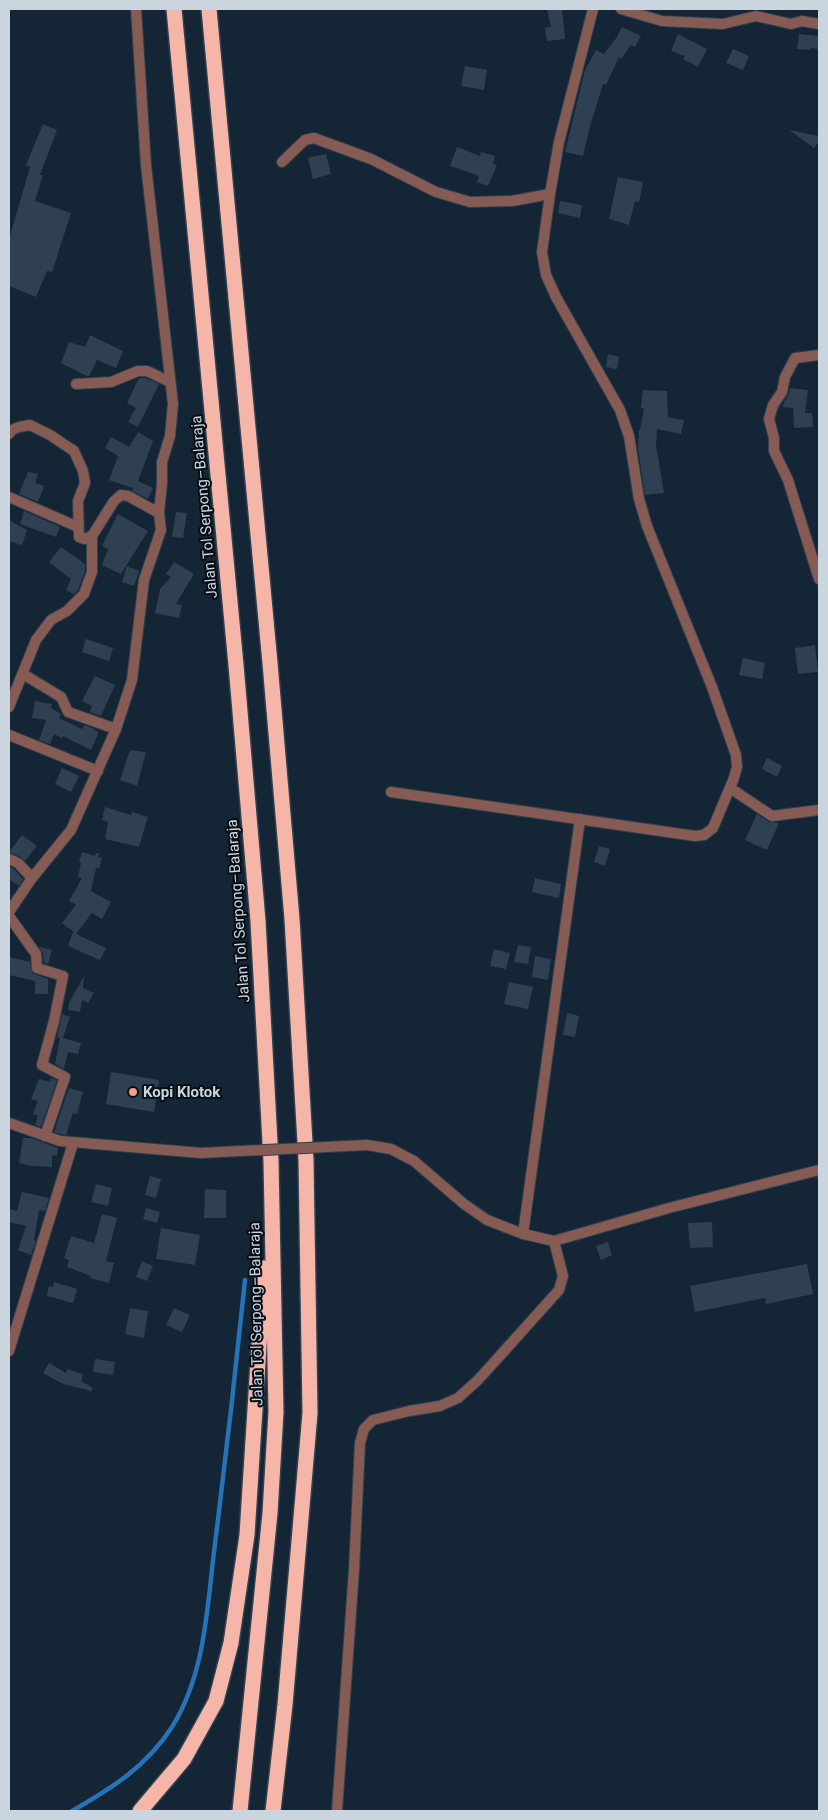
<svg xmlns="http://www.w3.org/2000/svg" width="828" height="1820" viewBox="0 0 828 1820" font-family="Roboto,sans-serif">
<style>
.lines{fill:none;stroke-linecap:round;stroke-linejoin:round}
.stream{stroke:#2673b8;stroke-width:4.5}
.building{fill:#2e4052}
.street-casing{stroke:#314150;stroke-width:12}
.highway-casing{stroke:#314150;stroke-width:18}
.street{stroke:#865b53;stroke-width:10}
.highway{stroke:#f6b5a9;stroke-width:15}
.street-bridge-casing{stroke:#314150;stroke-width:12;stroke-linecap:butt}
.street-bridge{stroke:#865b53;stroke-width:10}
.poi-dot{fill:#f49d8d;stroke:#070d14;stroke-width:2}
.labels{text-anchor:middle;stroke-width:4;stroke-linejoin:round;paint-order:stroke}
.street-label{font-size:15px;fill:#cbd5e0;stroke:#070d14}
.poi-label{font-size:15px;font-weight:bold;fill:#cbd5e0;stroke:#070d14;text-anchor:start}
</style>
<rect width="100%" height="100%" fill="#142535"/>
<g class="lines">
<path class="stream" d="M72 1811C112 1788 146 1767 172 1727 206 1673 207 1605 215 1544 226 1456 236 1368 245 1280"/>
</g>
<g class="building">
<polygon points="547,9 562,9 565,39 547,41 545,28 551,27"/>
<polygon points="622,27 641,36 635,47 631,45 621,59 619,57 606,85 603,84 590,126 583,156 565,152 585,70 596,50 604,54 617,37"/>
<polygon points="678,34 707,49 698,67 683,59 685,56 671,51"/>
<polygon points="799,34 819,36 819,49 811,48 811,50 797,49"/>
<polygon points="733,49 749,56 743,70 726,63"/>
<polygon points="465,66 487,70 484,90 461,86"/>
<polygon points="43,124 57,130 40,175 43,175 35,201 71,213 52,272 47,271 36,297 9,286 9,239 30,167 26,165"/>
<polygon points="789,130 819,136 819,141 814,148"/>
<polygon points="457,147 480,156 481,152 495,156 493,164 497,165 488,186 477,182 479,176 450,166"/>
<polygon points="326,154 331,174 313,179 308,158"/>
<polygon points="618,177 643,182 639,202 635,201 629,225 609,219"/>
<polygon points="560,201 582,205 580,218 558,213"/>
<polygon points="90,335 123,351 116,368 97,360 89,376 87,376 61,363 69,342 85,347"/>
<polygon points="608,354 619,357 617,369 606,367"/>
<polygon points="139,378 145,378 159,384 138,427 128,422 136,408 127,403"/>
<polygon points="790,388 808,390 805,413 812,413 813,427 794,428 793,408 783,407 784,402 788,396"/>
<polygon points="643,390 667,391 668,417 684,420 681,434 657,429 656,445 664,493 645,495 638,448 639,430 640,430 644,409 641,408"/>
<polygon points="138,432 153,441 138,481 153,488 148,499 132,491 133,488 109,480 118,456 105,448 111,437 129,447"/>
<polygon points="28,472 38,474 35,483 44,486 38,502 19,494"/>
<polygon points="24,511 60,527 56,537 20,524"/>
<polygon points="176,512 187,513 183,538 172,537"/>
<polygon points="118,514 148,531 121,574 102,565 108,549 102,546"/>
<polygon points="9,520 27,530 22,545 9,541"/>
<polygon points="61,547 85,564 85,571 78,590 74,594 66,590 71,579 49,562"/>
<polygon points="174,562 194,574 176,604 182,605 179,618 155,613 160,589 171,577 166,574"/>
<polygon points="127,566 139,571 134,586 122,582"/>
<polygon points="86,639 113,648 109,661 82,652"/>
<polygon points="815,645 818,672 798,674 795,648"/>
<polygon points="743,658 765,663 762,679 739,675"/>
<polygon points="95,676 115,685 101,716 90,712 92,706 82,701"/>
<polygon points="35,701 52,704 51,708 61,714 59,718 82,729 84,725 95,729 94,730 99,732 91,750 63,736 62,738 54,734 50,744 39,740 46,720 32,718"/>
<polygon points="130,750 146,752 137,786 120,780"/>
<polygon points="767,758 782,766 777,777 762,769"/>
<polygon points="62,768 79,776 71,792 55,784"/>
<polygon points="105,807 131,815 132,812 148,817 139,847 105,839 108,822 102,820"/>
<polygon points="757,814 769,822 779,823 767,850 745,840"/>
<polygon points="22,835 37,846 25,861 21,857 9,852"/>
<polygon points="599,846 610,849 605,866 594,862"/>
<polygon points="82,852 95,856 96,853 99,853 98,857 102,858 99,869 96,868 91,891 111,902 102,919 92,913 76,934 106,948 100,960 68,946 73,932 74,932 62,923 76,905 69,901 82,878 78,877 81,863 79,862"/>
<polygon points="9,866 14,869 23,879 19,886 10,880 9,881"/>
<polygon points="535,878 561,884 559,898 532,892"/>
<polygon points="518,945 531,947 528,964 514,962"/>
<polygon points="39,947 52,950 48,964 44,963 43,953"/>
<polygon points="494,949 510,953 506,969 490,966"/>
<polygon points="535,956 551,959 548,980 532,977"/>
<polygon points="9,957 30,962 32,973 48,979 48,994 35,994 35,981 9,975"/>
<polygon points="84,976 83,988 94,993 88,1003 82,1000 80,1012 68,1010 69,1003"/>
<polygon points="509,982 533,987 528,1009 504,1004"/>
<polygon points="567,1013 579,1016 575,1037 563,1035"/>
<polygon points="62,1014 70,1017 63,1038 81,1043 78,1054 68,1052 64,1069 55,1064 60,1038 57,1037"/>
<polygon points="111,1072 159,1080 154,1112 106,1104"/>
<polygon points="51,1078 57,1080 41,1127 35,1125 38,1116 33,1114 38,1101 31,1099 39,1079 50,1082"/>
<polygon points="69,1088 83,1092 77,1114 73,1113 66,1135 61,1134 54,1132"/>
<polygon points="23,1138 31,1138 58,1148 57,1156 52,1155 52,1167 31,1166 19,1163"/>
<polygon points="150,1176 161,1179 156,1198 145,1195"/>
<polygon points="96,1184 112,1188 108,1206 91,1202"/>
<polygon points="205,1189 226,1190 226,1218 204,1218"/>
<polygon points="22,1192 49,1198 45,1211 39,1210 34,1240 36,1241 31,1255 18,1250 26,1226 9,1222 9,1209 17,1211"/>
<polygon points="146,1208 160,1212 157,1223 143,1219"/>
<polygon points="102,1214 117,1218 106,1261 114,1263 109,1283 90,1278 91,1276 67,1267 69,1260 64,1258 71,1236 94,1243"/>
<polygon points="712,1222 713,1247 690,1248 688,1223"/>
<polygon points="161,1228 200,1235 195,1265 156,1259"/>
<polygon points="608,1242 612,1255 601,1260 596,1246"/>
<polygon points="142,1261 153,1266 147,1281 136,1277"/>
<polygon points="807,1264 813,1294 766,1304 765,1298 695,1312 690,1286"/>
<polygon points="54,1282 77,1289 73,1303 47,1296 49,1286 53,1287"/>
<polygon points="130,1308 148,1311 144,1338 125,1334"/>
<polygon points="174,1308 190,1315 182,1332 166,1325"/>
<polygon points="95,1359 115,1362 113,1375 93,1372"/>
<polygon points="49,1363 66,1373 67,1369 83,1374 81,1381 93,1388 91,1391 63,1384 43,1373"/>
</g>
<g class="lines">
<g class="street-casing">
<g id="street">
<polyline points="621,9 662,21 723,24 756,16 791,24 802,21 819,24"/>
<polyline points="282,162 305,140 314,138 371,159 436,192 470,202 512,201 550,194 559,142 593,9"/>
<polyline points="819,355 795,358 785,377 782,392 773,405 769,419 774,438 774,451 788,480 819,579"/>
<polyline points="76,384 111,382 138,371 147,371 170,382"/>
<polyline points="9,434 12,430 19,427 30,425 50,435 74,451 83,471 85,483 78,501 79,537 84,539 92,536"/>
<polyline points="9,497 78,527"/>
<polyline points="23,674 61,697 68,712 116,729"/>
<polyline points="9,707 36,640 51,620 67,611 84,594 92,572 92,536 114,501 121,495 128,496 159,513"/>
<polyline points="9,735 98,771"/>
<polyline points="730,788 772,816 819,810"/>
<polyline points="391,792 695,836 704,835 713,828 734,778 737,767 736,755 712,687 647,526 639,499 629,436 620,410 556,297 546,275 542,252 550,194"/>
<polyline points="9,859 18,863 32,878"/>
<polyline points="9,912 32,878 71,830 116,729 132,680 144,580 161,530 159,513 162,484 162,462 170,436 173,404 146,165 136,9"/>
<polyline points="9,916 36,954 37,968 63,976 54,1021 42,1065 65,1077 45,1136"/>
<polyline points="9,1123 60,1141 201,1153"/>
<polyline points="367,1145 391,1149 414,1161 464,1204 487,1220 523,1234 554,1241 669,1208 819,1170"/>
<polyline points="523,1234 580,819"/>
<polyline points="9,1351 73,1143"/>
<polyline points="337,1811 354,1570 360,1443 364,1429 373,1420 409,1411 440,1406 458,1398 478,1380 559,1290 563,1276 554,1241"/>
</g>
</g>
<g class="highway-casing">
<g id="highway">
<polyline points="174,9 236,665 258,921 271,1161 276,1412 270,1513 240,1811"/>
<polyline points="209,9 270,663 292,919 306,1160 310,1413 285,1705 273,1811"/>
<polyline points="140,1811 184,1759 216,1701 231,1643 247,1535 264,1268"/>
</g>
</g>
<use href="#street" class="street"/>
<use href="#highway" class="highway"/>
<g class="street-bridge-casing">
<polyline id="street-bridge" points="201,1153 367,1145"/>
</g>
<use href="#street-bridge" class="street-bridge"/>
</g>
<circle class="poi-dot" cx="133" cy="1092" r="5"/>
<g class="labels">
<g class="street-label">
<text transform="translate(204 507) rotate(-95)" y="5">Jalan Tol Serpong–Balaraja</text>
<text transform="translate(238 911) rotate(-94)" y="5">Jalan Tol Serpong–Balaraja</text>
<text transform="translate(256 1314) rotate(-91)" y="5">Jalan Tol Serpong–Balaraja</text>
</g>
<g class="poi-label">
<text x="143" y="1097">Kopi Klotok</text>
</g>
</g>
<rect width="828" height="1820" fill="none" stroke="#cbd5e0" stroke-width="20"/>
</svg>
